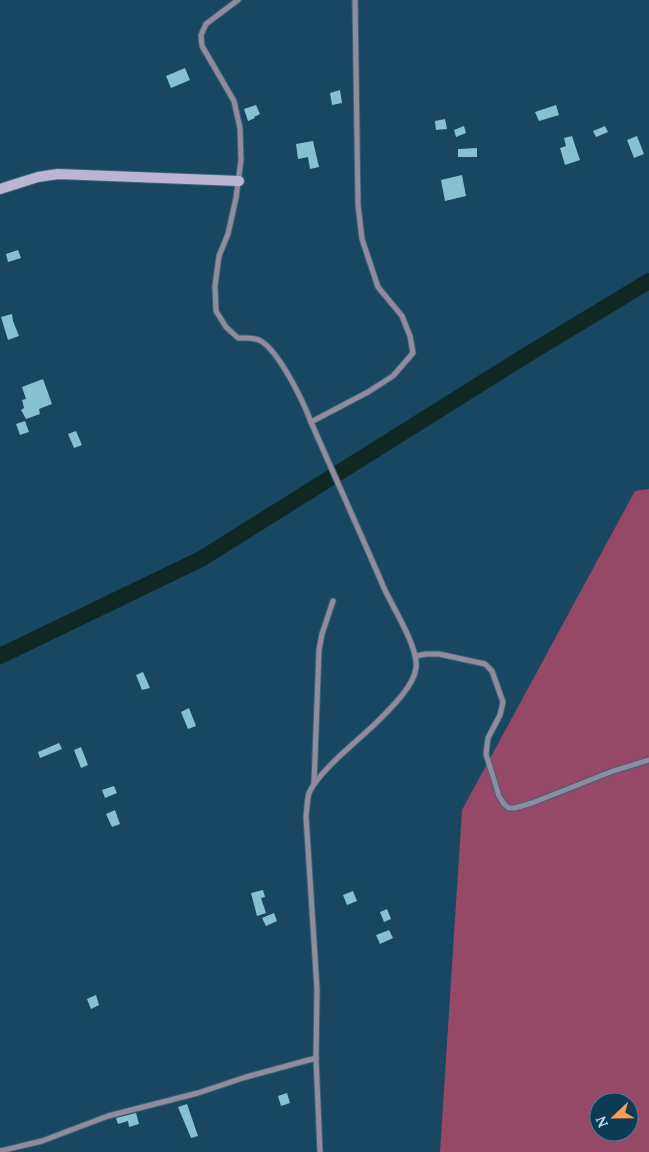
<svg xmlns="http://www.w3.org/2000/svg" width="649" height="1152" viewBox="0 0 649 1152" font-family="Lora,serif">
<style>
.green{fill:#954966;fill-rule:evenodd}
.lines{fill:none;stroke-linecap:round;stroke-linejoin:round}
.river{stroke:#102823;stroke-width:16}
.building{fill:#86c1d2}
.street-casing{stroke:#3b637b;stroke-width:7}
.secondary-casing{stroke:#3b637b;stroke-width:12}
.street{stroke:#908b9f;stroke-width:5}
.secondary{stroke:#bdb4d3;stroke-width:10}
</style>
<rect width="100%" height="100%" fill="#194660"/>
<path class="green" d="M649 489V1152H440L462 810 635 491ZM599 1102H629V1132H599Z"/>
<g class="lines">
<polyline class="river" points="0,656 201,559 525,356 649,281"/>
</g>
<g class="building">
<polygon points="185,68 190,80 171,88 166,76"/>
<polygon points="340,90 342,103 332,105 330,93"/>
<polygon points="256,105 260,114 254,117 255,118 248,121 244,109"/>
<polygon points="556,105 559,115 539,121 535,112"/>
<polygon points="445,119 447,129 436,130 435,121"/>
<polygon points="464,126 466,133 456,137 454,130"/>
<polygon points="605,126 608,132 596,137 593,131"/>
<polygon points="572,136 580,160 565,165 560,148 566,146 564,138"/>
<polygon points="637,136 644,154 634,158 627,140"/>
<polygon points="313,141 319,167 310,169 308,157 298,159 296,144"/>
<polygon points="477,148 477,157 458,157 458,149"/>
<polygon points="462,175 466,196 445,201 441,180"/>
<polygon points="18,250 21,258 8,262 6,254"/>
<polygon points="12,314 13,321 19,336 8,340 1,317"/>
<polygon points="43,379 52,404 39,409 40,414 26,419 21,410 24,408 22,400 26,399 22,387"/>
<polygon points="25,421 29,432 20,435 16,424"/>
<polygon points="76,431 82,445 74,448 68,434"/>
<polygon points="143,672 150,688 142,690 136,675"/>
<polygon points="189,708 196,726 188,729 181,712"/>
<polygon points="59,743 62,749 40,758 38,752"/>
<polygon points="81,747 88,765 81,768 74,750"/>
<polygon points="114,786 117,793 105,798 102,790"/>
<polygon points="115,810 120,824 112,827 106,814"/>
<polygon points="263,890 265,897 261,898 266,913 257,916 251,893"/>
<polygon points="353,891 357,901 347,905 343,895"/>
<polygon points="387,909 391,919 384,922 380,912"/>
<polygon points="274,913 277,921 266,926 262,918"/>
<polygon points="389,930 393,938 380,944 376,935"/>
<polygon points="96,995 99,1005 91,1009 87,999"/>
<polygon points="287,1093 290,1103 281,1106 278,1096"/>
<polygon points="187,1104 198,1136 191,1138 178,1107"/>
<polygon points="136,1113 139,1124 129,1127 128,1121 118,1124 116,1118"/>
</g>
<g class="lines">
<g class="street-casing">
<g id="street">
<path d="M238 0 206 24 201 35 202 46 234 101 240 128 241 160 236 198 228 234 219 256 215 286 216 311 226 327 238 338C245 338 255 337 261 341 280 353 303 401 311 422"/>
<polyline points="416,656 426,654 439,654 485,664 492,671 503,702 500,715 488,738 486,754 499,796 504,804 509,808 515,808 532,803 613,771 649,760"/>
<polyline points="314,784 319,650 322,634 333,601"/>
<polyline points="0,1151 42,1141 108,1116 198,1093 246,1077 316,1058"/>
<path d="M320 1152 316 1058 317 989 306 816C307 809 307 800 309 793 318 772 356 742 374 725 387 712 414 687 416 668 419 648 393 608 384 588 360 532 335 477 311 422L368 392 393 376 413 353 410 336 402 316 378 287 362 239 358 205 355 0"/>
</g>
</g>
<g class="secondary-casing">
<polyline id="secondary" points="0,189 38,177 58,174 239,181"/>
</g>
<use href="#street" class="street"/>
<use href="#secondary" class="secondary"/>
</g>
<g transform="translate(614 1117) rotate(248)"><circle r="24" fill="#0d3b55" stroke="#557a90"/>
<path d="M0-4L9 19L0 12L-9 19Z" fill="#fb9e51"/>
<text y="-8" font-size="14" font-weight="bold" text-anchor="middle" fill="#c1d8e8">N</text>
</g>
</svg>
